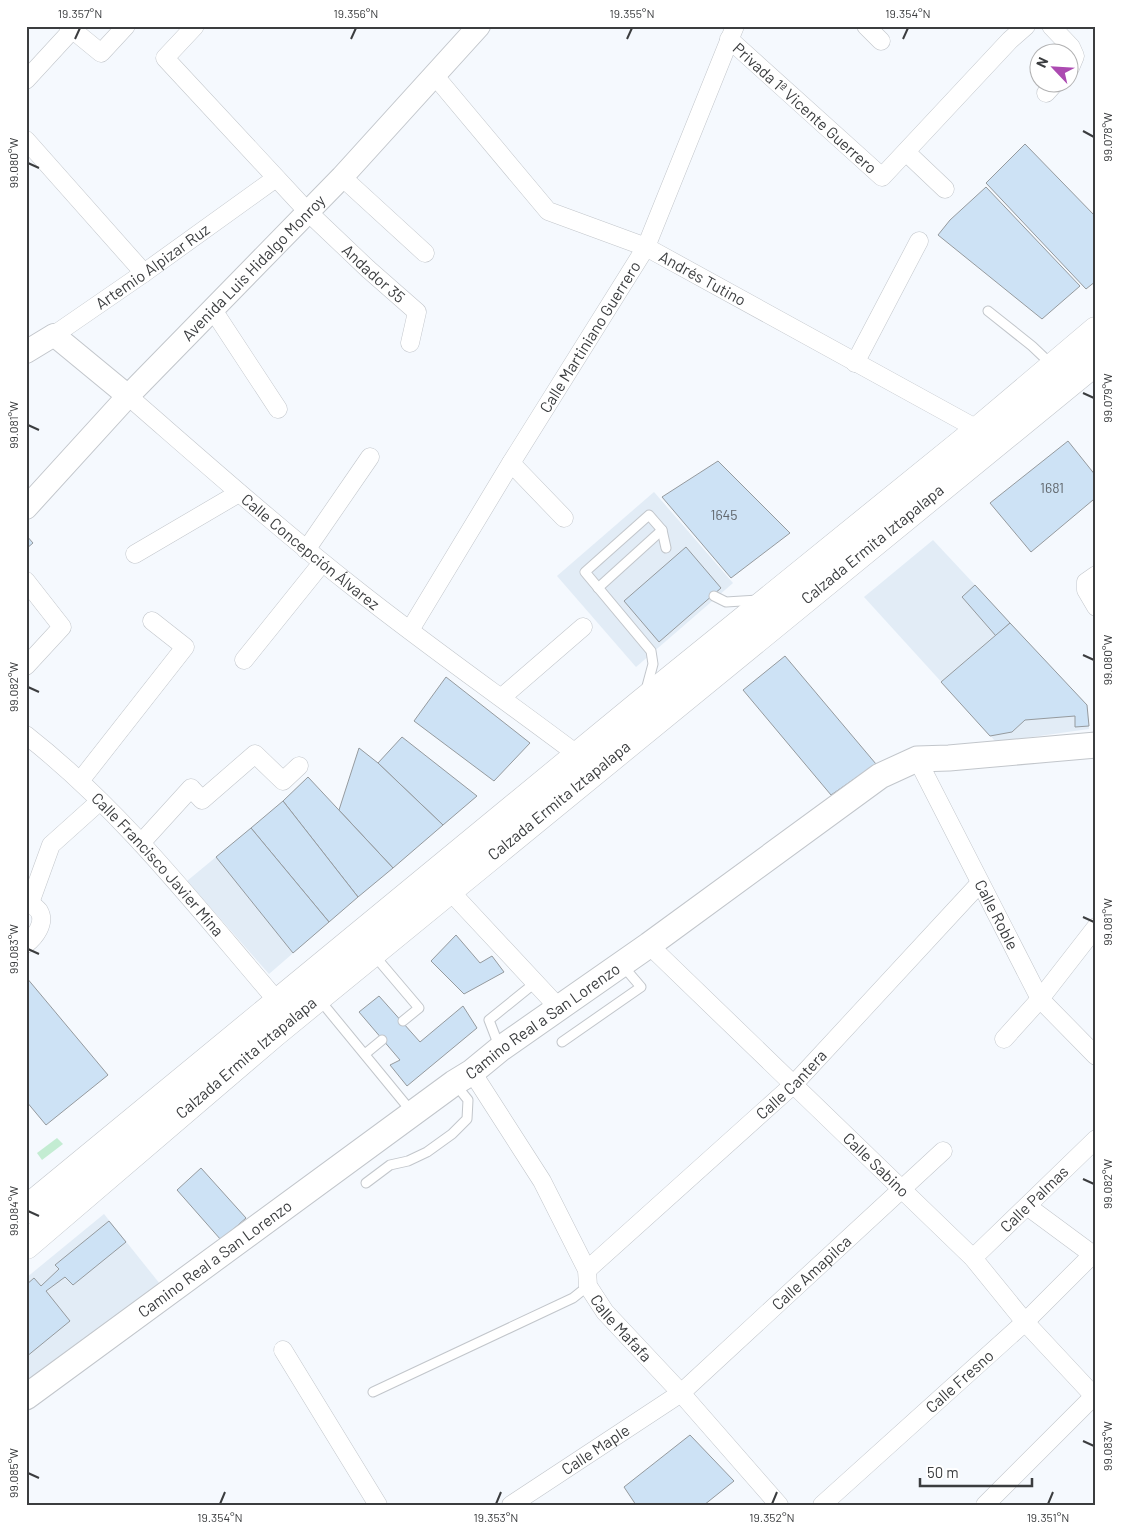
<svg xmlns="http://www.w3.org/2000/svg" width="1122" height="1531" viewBox="0 0 1122 1531" font-family="Barlow,sans-serif">
<style>
.built{fill:#e2ecf6}
.green{fill:#c3ecd2}
.building{fill:#cde2f5;stroke:#959a9e}
.lines{fill:none;stroke-linecap:round;stroke-linejoin:round}
.service-casing{stroke:#c2c6cb;stroke-width:11}
.minor-casing{stroke:#c2c6cb;stroke-width:19}
.tertiary-casing{stroke:#c2c6cb;stroke-width:24}
.secondary-casing{stroke:#c2c6cb;stroke-width:27}
.primary-casing{stroke:#c2c6cb;stroke-width:29}
.service{stroke:#fff;stroke-width:9}
.minor{stroke:#fff;stroke-width:18}
.tertiary{stroke:#fff;stroke-width:22}
.secondary{stroke:#fff;stroke-width:25}
.primary{stroke:#fff;stroke-width:28}
.ticks{fill:none;stroke:#3b3d3f;stroke-width:2}
.labels{text-anchor:middle;stroke-width:4;stroke-linejoin:round;paint-order:stroke}
.number-label{font-size:14px;fill:#60666c}
.street-label{font-size:16px;fill:#3b3d3f;stroke:#fff}
.neatline{fill:none;stroke:#3b3d3f;stroke-width:2}
.ticks-label{font-size:12px;text-anchor:middle;fill:#3b3d3f}
</style>
<rect width="100%" height="100%" fill="#f5f9fe"/>
<g class="built">
<polygon points="654,492 733,583 636,667 557,576"/>
<polygon points="933,540 1087,705 1089,729 996,742 864,597"/>
<polygon points="251,828 329,922 269,974 187,881"/>
<polygon points="104,1214 164,1289 26,1384 26,1278"/>
</g>
<polygon class="green" points="57,1138 63,1144 42,1160 37,1153"/>
<g class="building">
<polygon points="1025,144 1096,217 1096,281 1086,289 986,183"/>
<polygon points="986,187 1080,286 1042,319 938,235 950,220"/>
<polygon points="1068,441 1096,476 1096,501 1093,500 1031,552 990,503"/>
<polygon points="718,461 790,533 731,578 662,497"/>
<polygon points="26,535 33,543 26,549"/>
<polygon points="686,547 721,588 659,642 624,601"/>
<polygon points="975,585 1010,623 996,636 962,597"/>
<polygon points="1010,623 1087,705 1089,726 1075,727 1075,716 1025,720 1012,732 990,736 941,682"/>
<polygon points="785,656 876,764 831,795 743,690"/>
<polygon points="446,677 530,743 494,781 414,721"/>
<polygon points="402,737 477,796 443,825 378,763"/>
<polygon points="359,748 378,763 443,825 393,868 339,810"/>
<polygon points="308,777 393,868 358,897 283,801"/>
<polygon points="283,801 358,897 329,922 251,828"/>
<polygon points="251,828 329,922 293,953 216,857"/>
<polygon points="456,935 480,963 492,956 504,972 464,994 431,961"/>
<polygon points="26,977 108,1075 46,1125 26,1101"/>
<polygon points="379,996 420,1042 463,1006 477,1028 407,1086 390,1065 400,1060 359,1012"/>
<polygon points="201,1168 246,1218 221,1240 177,1190"/>
<polygon points="109,1221 126,1242 73,1285 65,1277 46,1291 70,1321 26,1357 26,1285 34,1278 41,1286 59,1269 55,1265"/>
<polygon points="690,1435 734,1481 704,1505 636,1505 624,1487"/>
</g>
<g class="lines">
<g class="service-casing">
<g id="service">
<polyline points="988,311 1032,346 1052,365"/>
<polyline points="598,588 662,530"/>
<polyline points="714,596 726,602 758,600"/>
<polyline points="646,690 653,664 651,651 585,572 649,515 662,530 666,548"/>
<polyline points="374,955 419,1008 403,1021"/>
<polyline points="319,999 411,1111"/>
<polyline points="562,1042 641,987 623,966"/>
<polyline points="499,1046 489,1020 536,982"/>
<polyline points="365,1054 382,1040"/>
<polyline points="366,1183 390,1165 408,1161 427,1152 452,1134 467,1119 468,1100 456,1085"/>
<polyline points="373,1392 573,1298 588,1286"/>
</g>
</g>
<g class="minor-casing">
<g id="minor">
<polyline points="68,26 101,53 126,26"/>
<path id="s1" d="M195 26 165 58 308 212 368 269 417 312 410 343"/>
<polyline points="866,26 881,41"/>
<polyline points="1051,26 1071,47 1075,56 1070,68"/>
<polyline points="729,39 882,177 1010,40 1026,26"/>
<path id="s2" d="M435 76 548 211 646 247 979 430"/>
<polyline points="26,80 72,30"/>
<polyline points="1046,93 1056,82"/>
<polyline points="26,140 144,273"/>
<polyline points="906,152 945,189"/>
<polyline points="342,177 425,253"/>
<polyline points="213,310 278,409"/>
<path id="s3" d="M54 335 144 273 276 178"/>
<polyline points="855,363 919,241"/>
<path id="s4" d="M128 396C204 462 278 528 357 590 429 647 505 700 578 755"/>
<polyline points="511,463 564,518"/>
<polyline points="306,550 370,457"/>
<polyline points="135,554 239,493"/>
<polyline points="1096,575 1086,582 1086,590 1096,607"/>
<polyline points="26,581 62,627 26,666"/>
<path id="s5" d="M410 630 511 463 646 247 735 26"/>
<polyline points="244,660 322,563"/>
<polyline points="502,697 583,627"/>
<path id="s6" d="M26 735C123 811 199 910 279 1003"/>
<path id="s7" d="M917 759 1040 999 1096 1056"/>
<polyline points="80,781 185,647 152,621"/>
<polyline points="141,843 191,788 202,800 255,754 283,781 299,766"/>
<polyline points="450,891 559,1008"/>
<path d="M26 900C30 903 36 907 39 911 46 923 35 937 26 944"/>
<polyline points="30,903 51,845 100,801"/>
<path id="s8" d="M649 945 973 1258 1025 1322 1094 1396"/>
<polyline points="1004,1039 1040,999 1096,927"/>
<path id="s9" d="M472 1072 542 1181 587 1270 588 1286 605 1312 681 1393 779 1505"/>
<polyline points="1027,1206 1096,1257"/>
<path id="s10" d="M973 1258 1096 1139"/>
<path id="s11" d="M587 1270 794 1084 980 883"/>
<polyline points="283,1350 378,1505"/>
<path id="s12" d="M511 1505 681 1393 943 1151"/>
<path id="s13" d="M822 1505 1025 1322 1093 1254"/>
<polyline points="985,1505 1096,1394"/>
</g>
</g>
<g class="tertiary-casing">
<g id="tertiary">
<polyline points="26,352 54,335 128,396"/>
<path id="s14" d="M26 508 128 396 342 177 479 26"/>
</g>
</g>
<g class="secondary-casing">
<g id="secondary">
<path id="s15" d="M26 1397 454 1083 472 1072 500 1049 649 945 880 776 917 759 949 758 1096 745"/>
</g>
</g>
<g class="primary-casing">
<g id="primary">
<polyline points="26,1210 642,703 979,430 1096,331"/>
<path id="s16" d="M26 1245 274 1033 1096 361"/>
</g>
</g>
<use href="#service" class="service"/>
<use href="#minor" class="minor"/>
<use href="#tertiary" class="tertiary"/>
<use href="#secondary" class="secondary"/>
<use href="#primary" class="primary"/>
</g>
<path class="ticks" d="M75 39 80 28M351 39 356 28M627 39 632 28M903 39 908 28M1083 131 1094 137M28 163 39 168M1083 393 1094 398M28 425 39 430M1083 655 1094 660M28 687 39 692M1083 917 1094 922M28 949 39 954M1083 1179 1094 1184M28 1211 39 1216M1083 1441 1094 1446M28 1473 39 1478M220 1504 225 1492M496 1504 501 1492M772 1504 777 1492M1048 1504 1053 1492"/>
<g class="labels">
<g class="number-label">
<text x="1052" y="493">1681</text>
<text x="724" y="520">1645</text>
</g>
<g class="street-label">
<text transform="translate(805 108) rotate(42)" y="6">Privada 1ª Vicente Guerrero</text>
<text dy="6" stroke="none"><textPath href="#s3" startOffset="120">Artemio Alpizar Ruz</textPath></text>
<text dy="6" stroke="none"><textPath href="#s14" startOffset="331">Avenida Luis Hidalgo Monroy</textPath></text>
<text dy="6" stroke="none"><textPath href="#s1" startOffset="344">Andador 35</textPath></text>
<text dy="6" stroke="none"><textPath href="#s2" startOffset="345">Andrés Tutino</textPath></text>
<text dy="6" stroke="none"><textPath href="#s5" startOffset="344">Calle Martiniano Guerrero</textPath></text>
<text dy="6" stroke="none"><textPath href="#s16" startOffset="1099">Calzada Ermita Iztapalapa</textPath></text>
<text dy="6" stroke="none"><textPath href="#s4" startOffset="240">Calle Concepción Álvarez</textPath></text>
<text dy="6" stroke="none"><textPath href="#s16" startOffset="694">Calzada Ermita Iztapalapa</textPath></text>
<text dy="6" stroke="none"><textPath href="#s6" startOffset="185">Calle Francisco Javier Mina</textPath></text>
<text dy="6" stroke="none"><textPath href="#s7" startOffset="175">Calle Roble</textPath></text>
<text dy="6" stroke="none"><textPath href="#s15" startOffset="639">Camino Real a San Lorenzo</textPath></text>
<text dy="6" stroke="none"><textPath href="#s16" startOffset="289">Calzada Ermita Iztapalapa</textPath></text>
<text dy="6" stroke="none"><textPath href="#s11" startOffset="276">Calle Cantera</textPath></text>
<text dy="6" stroke="none"><textPath href="#s8" startOffset="316">Calle Sabino</textPath></text>
<text dy="6" stroke="none"><textPath href="#s10" startOffset="85">Calle Palmas</textPath></text>
<text dy="6" stroke="none"><textPath href="#s15" startOffset="234">Camino Real a San Lorenzo</textPath></text>
<text dy="6" stroke="none"><textPath href="#s12" startOffset="381">Calle Amapilca</textPath></text>
<text dy="6" stroke="none"><textPath href="#s9" startOffset="299">Calle Mafafa</textPath></text>
<text dy="6" stroke="none"><textPath href="#s13" startOffset="185">Calle Fresno</textPath></text>
<text dy="6" stroke="none"><textPath href="#s12" startOffset="101">Calle Maple</textPath></text>
</g>
</g>
<rect width="1122" height="1531" fill="none" stroke="#ffffff" stroke-width="55"/>
<g transform="translate(1054 68) rotate(295)"><circle r="24" fill="#ffffff" stroke="#b1b1b2"/>
<path d="M0-4L9 19L0 12L-9 19Z" fill="#ac4ab1"/>
<text y="-8" font-size="14" font-weight="bold" text-anchor="middle" fill="#3b3d3f">N</text>
</g>
<path d="M920 1478v8h112v-8" fill="none" stroke="#3b3d3f" stroke-width="2.5"/>
<text x="927" y="1478" font-size="15" fill="#3b3d3f" stroke="#ffffff" stroke-width="4" paint-order="stroke">50 m</text>
<rect x="28" y="28" width="1066" height="1476" class="neatline"/>
<g class="ticks-label">
<text x="80" y="18">19.357°N</text>
<text x="356" y="18">19.356°N</text>
<text x="632" y="18">19.355°N</text>
<text x="908" y="18">19.354°N</text>
<text transform="translate(1108 137) rotate(-90)" y="4">99.078°W</text>
<text transform="translate(14 163) rotate(-90)" y="4">99.080°W</text>
<text transform="translate(1108 398) rotate(-90)" y="4">99.079°W</text>
<text transform="translate(14 425) rotate(-90)" y="4">99.081°W</text>
<text transform="translate(1108 660) rotate(-90)" y="4">99.080°W</text>
<text transform="translate(14 687) rotate(-90)" y="4">99.082°W</text>
<text transform="translate(1108 922) rotate(-90)" y="4">99.081°W</text>
<text transform="translate(14 949) rotate(-90)" y="4">99.083°W</text>
<text transform="translate(1108 1184) rotate(-90)" y="4">99.082°W</text>
<text transform="translate(14 1211) rotate(-90)" y="4">99.084°W</text>
<text transform="translate(1108 1446) rotate(-90)" y="4">99.083°W</text>
<text transform="translate(14 1473) rotate(-90)" y="4">99.085°W</text>
<text x="220" y="1522">19.354°N</text>
<text x="496" y="1522">19.353°N</text>
<text x="772" y="1522">19.352°N</text>
<text x="1048" y="1522">19.351°N</text>
</g>
</svg>
